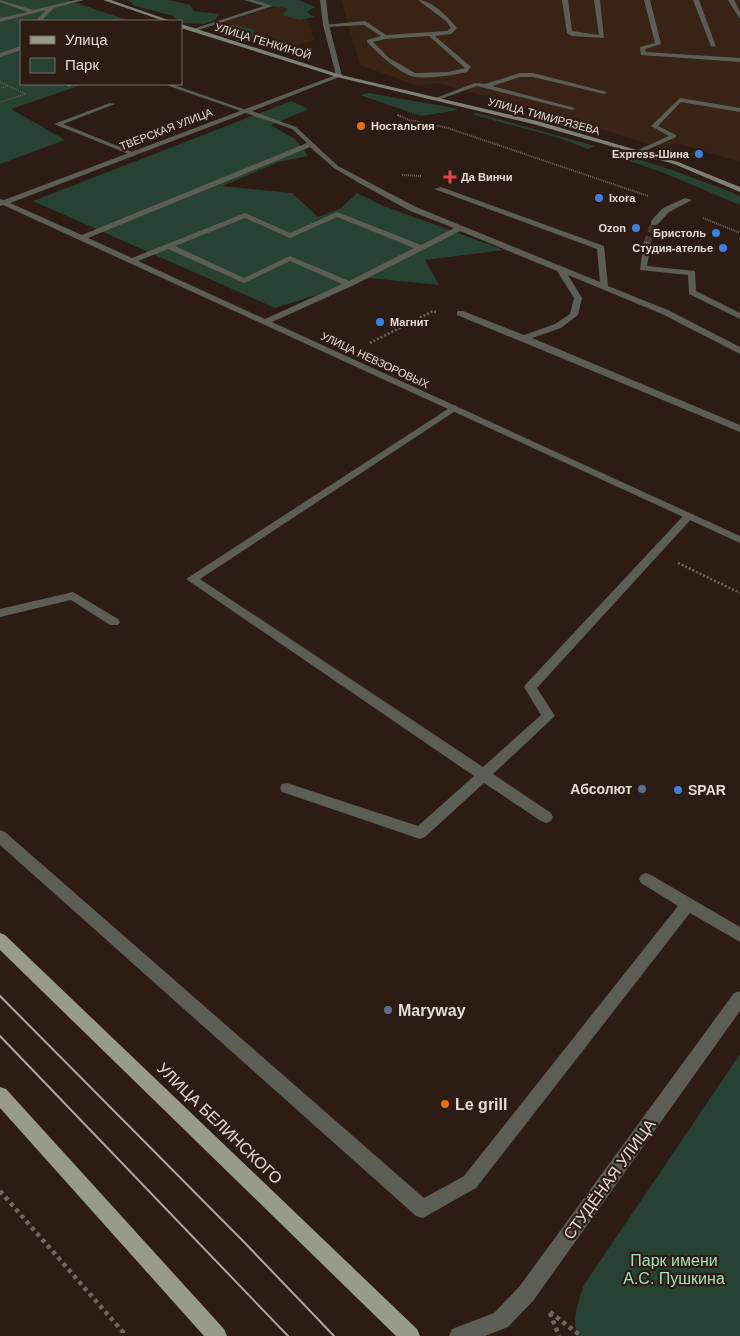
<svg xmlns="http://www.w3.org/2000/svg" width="740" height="1336" viewBox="0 0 740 1336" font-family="Helvetica,sans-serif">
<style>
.built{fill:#382316}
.green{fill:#274232}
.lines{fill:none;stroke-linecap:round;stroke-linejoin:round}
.street-tunnel{stroke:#483931;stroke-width:7;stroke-dasharray:7 4;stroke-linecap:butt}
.path-far3{stroke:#73665e;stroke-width:1;stroke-dasharray:1 1;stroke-linecap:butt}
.path-far2{stroke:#73665e;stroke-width:2;stroke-dasharray:1 1;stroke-linecap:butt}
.path-far1{stroke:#73665e;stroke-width:2.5;stroke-dasharray:2 2;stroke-linecap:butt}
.path{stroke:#73665e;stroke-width:4.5;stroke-dasharray:4 4;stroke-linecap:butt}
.lane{fill:#5c5d55;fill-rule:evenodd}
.street{fill:#5c5d55;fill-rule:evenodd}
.secondary{fill:#7e8073;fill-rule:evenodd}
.primary{fill:#989b89;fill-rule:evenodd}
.tram{stroke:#b1a59f;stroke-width:2}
.food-dot{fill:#e8710a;stroke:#2c1c14;stroke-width:2}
.shop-dot{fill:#3f7fe0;stroke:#2c1c14;stroke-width:2}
.health-dot{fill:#e0444e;stroke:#2c1c14;stroke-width:2}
.service-dot{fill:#5c6f8a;stroke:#2c1c14;stroke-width:2}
.labels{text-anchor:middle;stroke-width:4.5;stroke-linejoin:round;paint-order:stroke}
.far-street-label{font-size:11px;fill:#e5dbd5;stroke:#2c1c14}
.far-poi-label{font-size:11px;font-weight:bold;fill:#e5dbd5;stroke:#2c1c14;text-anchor:start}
.poi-label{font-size:14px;font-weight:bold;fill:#e5dbd5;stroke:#2c1c14;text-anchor:end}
.near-poi-label{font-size:16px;font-weight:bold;fill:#e5dbd5;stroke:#2c1c14;text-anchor:start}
.near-street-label{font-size:16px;fill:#e5dbd5;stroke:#2c1c14}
.near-park-label{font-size:16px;fill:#a2e1bb;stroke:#2c1c14}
</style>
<rect width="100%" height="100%" fill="#2c1c14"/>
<g class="built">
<polygon points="341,0 740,0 740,162 676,143 664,149 563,117 437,83 418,86 360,65"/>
<polygon points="291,2 303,6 314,41 291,46 222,23"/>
</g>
<g class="green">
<polygon points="0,0 68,0 130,21 21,21 21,84 84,84 11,109 65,140 0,164"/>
<polygon points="126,0 169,0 190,5 194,11 219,14 215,20 204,24 181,23 173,16 135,6 130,1"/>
<path d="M252 0H299L315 7 307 12 314 17 300 20 282 15 288 9C276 5 262 7 252 0Z"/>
<polygon points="222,25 237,25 255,30 253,34 261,38 253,42 237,41 235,35 221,29"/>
<polygon points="369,93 454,108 458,110 421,116 360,95"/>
<polygon points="291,101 309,109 271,125 295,139 308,156 279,162 222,186 292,193 318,217 340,209 357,193 381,205 504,250 425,260 439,285 370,278 275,308 33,201"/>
<polygon points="477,113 595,146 588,149 559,138 471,114"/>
<polygon points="611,153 619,153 675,171 731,192 740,197 740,205 659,171 614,156"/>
<path d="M740 1054V1336H577C572 1317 578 1302 584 1285Z"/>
</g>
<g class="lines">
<polyline class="street-tunnel" points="647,243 654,223"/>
<g class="path-far3">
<polyline points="0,82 26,94 0,102"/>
<polyline points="1,88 8,86"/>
<polyline points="397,115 401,117"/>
</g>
<g class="path-far2">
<polyline points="398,115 409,120 448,128 648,196"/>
<polyline points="402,175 421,176"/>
<polyline points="703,218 740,233"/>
</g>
<g class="path-far1">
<polyline points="370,343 433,311 436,312"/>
<polyline points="678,563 740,593"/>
</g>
<g class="path">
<polyline points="0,1191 123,1332 123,1336"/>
<polyline points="550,1312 581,1336"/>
<polyline points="550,1313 559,1336"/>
</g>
<g class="lane">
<polygon points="0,0 33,10 75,0 84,0 54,8 43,19 43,21 39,21 37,19 46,10 0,22 0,18 28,12 0,2"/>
<polygon points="244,0 253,0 273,6 195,31 190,30 264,6"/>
<path d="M418 0C432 0 449 18 457 28L451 34 435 36 471 67 467 72C456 75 422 80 411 76 394 69 380 55 367 42V40L381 36 364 25 326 27 323 25 365 21 386 35 447 31 451 28 446 21ZM429 36 465 68 448 72 415 73 389 58 373 42 385 39Z"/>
<polygon points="562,0 568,0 572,31 599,35 594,0 600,0 604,38 572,36 567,33"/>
<polygon points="644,0 650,0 661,44 645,49 646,52 740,58 740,62 641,55 640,47 655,43"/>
<polygon points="693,0 699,0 716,47 711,46"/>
<polygon points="728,0 734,0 740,12 740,19"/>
<polygon points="21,46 21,50 0,57 0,53"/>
<polygon points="520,73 533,73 607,92 604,94 533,77 520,77 492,86 575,108 572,110 477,86 438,100 433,99 475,83 485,84"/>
<polygon points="66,84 75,84 68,87"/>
<polygon points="163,84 171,84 249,111 244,112"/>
<polygon points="680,98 740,108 740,112 681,102 658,126 676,135 676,137 640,153 636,153 636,151 669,136 651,126"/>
<polygon points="110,103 115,104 63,124 135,153 135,155 131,155 54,124"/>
<polygon points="454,405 457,406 457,410 200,579 483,767 541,715 524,687 526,684 685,514 693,514 694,516 537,688 555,716 493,774 551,813 553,817 551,821 546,823 541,821 484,783 425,837 420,839 282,792 280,788 282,784 287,783 418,826 474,776 186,579"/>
<polygon points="73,592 118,619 120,622 118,625 110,625 71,600 0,617 0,609"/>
<polygon points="0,830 5,832 424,1198 464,1176 678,906 641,883 639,879 641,875 646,873 651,875 740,927 740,942 690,913 476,1188 423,1218 416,1216 0,845"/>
</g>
<g class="street">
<path d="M320 0H326L329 25 342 76 252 111 296 127 338 166 416 207 600 282 597 249 434 189 441 187 604 246 608 286 668 310 740 347V354L662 314 568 275 582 298 578 315 561 328 532 338 740 425V432L457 315V311H463L524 335 555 324 570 314 574 298 557 271 460 231 352 286 272 322 740 536V543L3 205 0 206V199L4 200 336 75 323 25ZM246 113 292 129 307 143 82 235 10 203ZM310 147 334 168 359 183 410 211 454 228 421 245 337 212 290 233 245 213 132 258 88 238ZM337 217 414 248 349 281 290 256 244 278 175 246 245 218 290 238ZM168 249 244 283 290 261 342 284 265 319 138 261Z"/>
<polygon points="685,198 692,200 669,212 657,225 651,225 651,221 663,208"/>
<polygon points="644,241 651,243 647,266 695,271 696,291 740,313 740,319 689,294 688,275 640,270"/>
<polygon points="740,991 740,1011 533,1301 508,1327 485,1336 449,1336 452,1329 494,1313 519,1287 734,993"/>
</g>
<g class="secondary">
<polygon points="103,0 111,0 171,21 164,21"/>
<polygon points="181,24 341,75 537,121 678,162 740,187 740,192 674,164 533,124 337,77 181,28"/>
</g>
<g class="primary">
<polygon points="0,933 5,935 417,1329 420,1336 396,1336 0,950"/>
<polygon points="0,1087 6,1089 224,1329 227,1336 204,1336 0,1108"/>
</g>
<g class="tram">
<polyline points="0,996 244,1242 334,1336"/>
<polyline points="0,1036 288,1336"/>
</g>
</g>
<g class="food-dot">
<circle cx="361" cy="126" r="5"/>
<circle cx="445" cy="1104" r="5"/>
</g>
<g class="shop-dot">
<circle cx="699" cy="154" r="5"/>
<circle cx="599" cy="198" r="5"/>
<circle cx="636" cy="228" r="5"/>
<circle cx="716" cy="233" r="5"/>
<circle cx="723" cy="248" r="5"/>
<circle cx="380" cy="322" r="5"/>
<circle cx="678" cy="790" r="5"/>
</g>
<path class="health-dot" d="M447.5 169.5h5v5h5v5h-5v5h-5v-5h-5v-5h5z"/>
<g class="service-dot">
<circle cx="642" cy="789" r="5"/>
<circle cx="388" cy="1010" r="5"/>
</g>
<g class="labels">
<g class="far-street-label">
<text transform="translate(263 41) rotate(17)" y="4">УЛИЦА ГЕНКИНОЙ</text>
<text transform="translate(544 116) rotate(15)" y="4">УЛИЦА ТИМИРЯЗЕВА</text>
<text transform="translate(166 129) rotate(-21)" y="4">ТВЕРСКАЯ УЛИЦА</text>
<text transform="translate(375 360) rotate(25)" y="4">УЛИЦА НЕВЗОРОВЫХ</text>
</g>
<g class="far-poi-label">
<text x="371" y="130">Ностальгия</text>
<text x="689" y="158" text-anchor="end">Express-Шина</text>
<text x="461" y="181">Да Винчи</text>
<text x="609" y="202">Ixora</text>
<text x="626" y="232" text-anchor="end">Ozon</text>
<text x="706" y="237" text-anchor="end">Бристоль</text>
<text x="713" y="252" text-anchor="end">Студия-ателье</text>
<text x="390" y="326">Магнит</text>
</g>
<g class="poi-label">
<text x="632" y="794">Абсолют</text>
<text x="688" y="795" text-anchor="start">SPAR</text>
</g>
<g class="near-poi-label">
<text x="398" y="1016">Maryway</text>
<text x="455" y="1110">Le grill</text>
</g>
<g class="near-street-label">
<text transform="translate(220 1123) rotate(44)" y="6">УЛИЦА БЕЛИНСКОГО</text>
<text transform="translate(609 1179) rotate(-54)" y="6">СТУДЁНАЯ УЛИЦА</text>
</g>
<g class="near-park-label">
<text x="674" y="1266">Парк имени<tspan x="674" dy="18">А.С. Пушкина</tspan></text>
</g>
</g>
<rect x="20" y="20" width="162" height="65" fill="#2c1c14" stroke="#766861"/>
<rect x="30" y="36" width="25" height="8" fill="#989b89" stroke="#766861"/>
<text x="65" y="45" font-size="15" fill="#e5dbd5">Улица</text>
<rect x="30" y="58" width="25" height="15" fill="#274232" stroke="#766861"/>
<text x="65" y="70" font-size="15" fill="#e5dbd5">Парк</text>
</svg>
